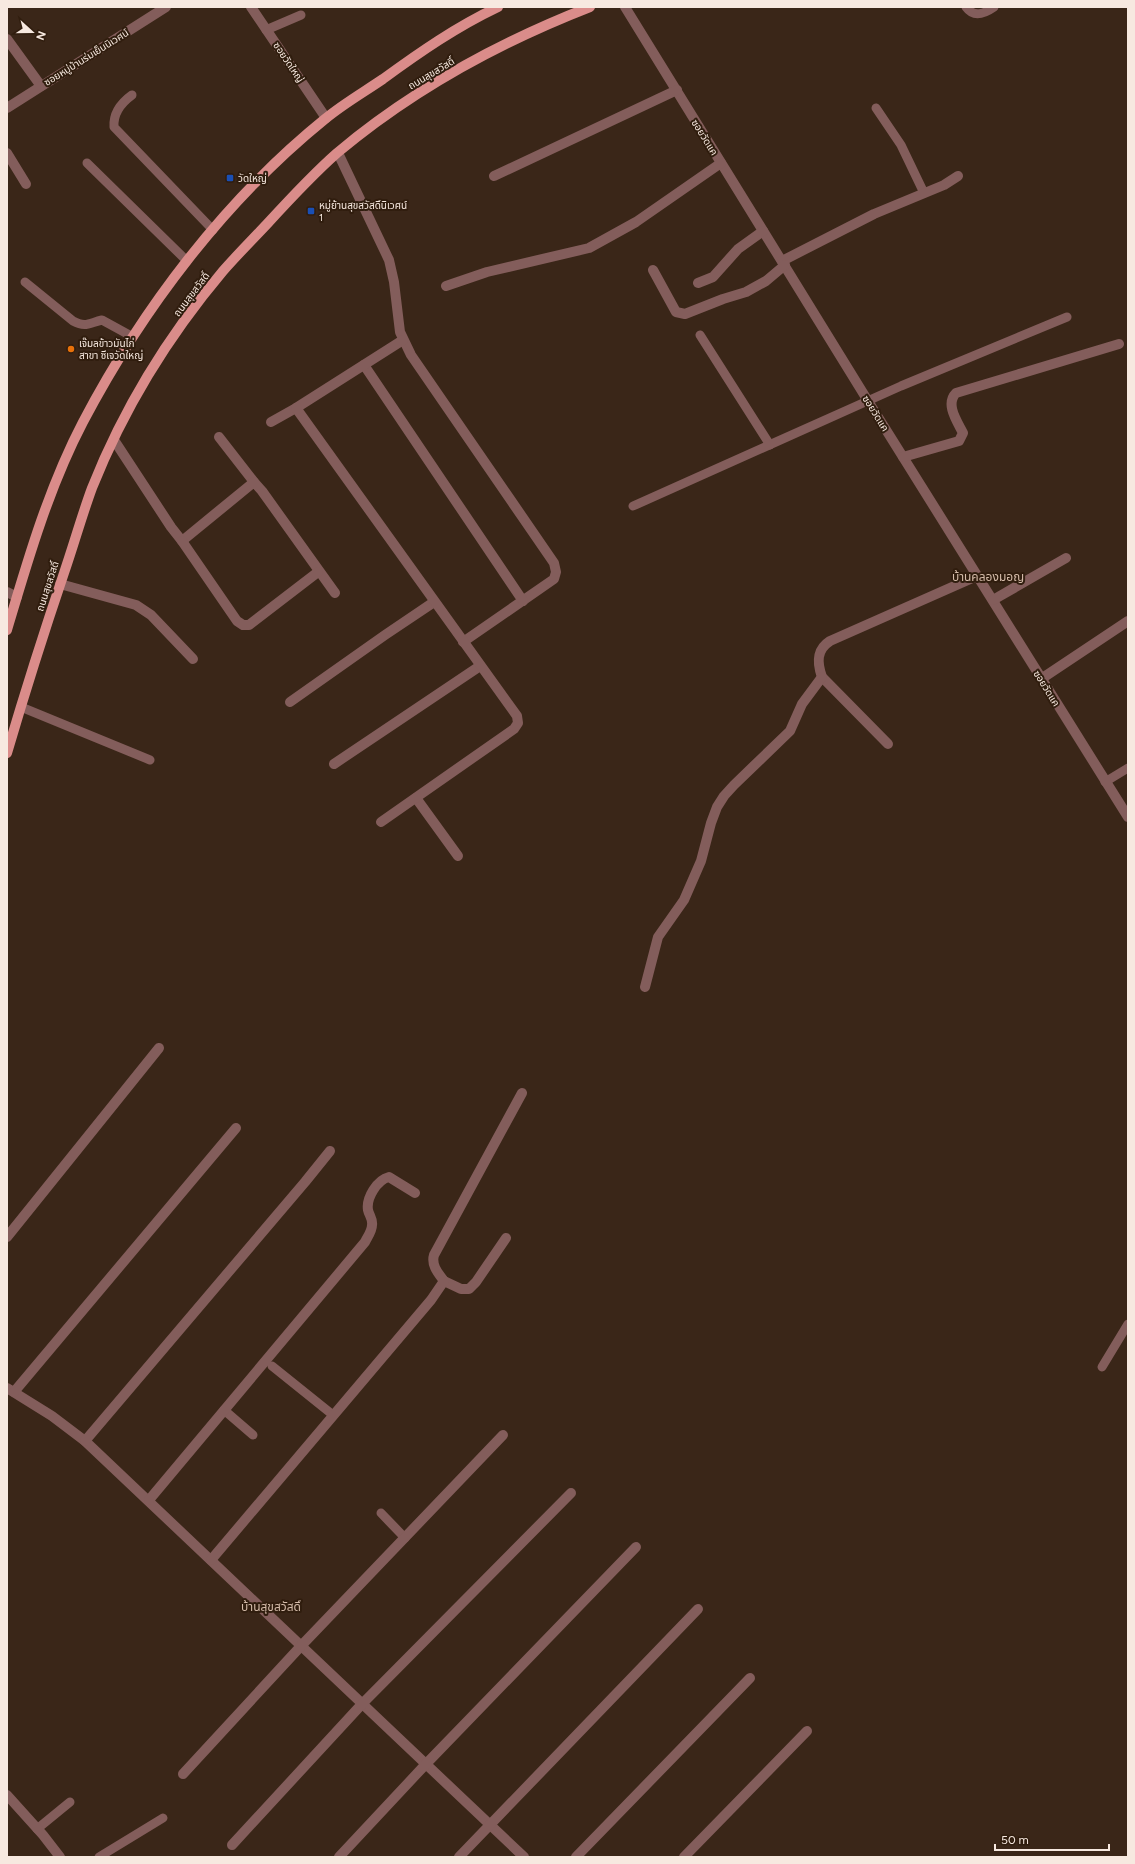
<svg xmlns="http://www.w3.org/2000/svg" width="1135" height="1864" viewBox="0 0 1135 1864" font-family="Figtree,'Noto Sans Thai',sans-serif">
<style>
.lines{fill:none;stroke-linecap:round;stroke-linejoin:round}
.service{stroke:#835d5b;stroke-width:9}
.minor{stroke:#835d5b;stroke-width:10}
.tertiary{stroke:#835d5b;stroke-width:10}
.primary{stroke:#da8c8a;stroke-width:10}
.transit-dot{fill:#1a4fb4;stroke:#301d0e;stroke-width:1.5}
.food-dot{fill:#e8710a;stroke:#301d0e;stroke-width:1.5}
.labels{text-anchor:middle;stroke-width:4;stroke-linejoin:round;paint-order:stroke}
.street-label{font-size:10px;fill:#f7e9e0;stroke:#301d0e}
.poi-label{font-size:10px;fill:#f7e9e0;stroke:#301d0e;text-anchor:start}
.quarter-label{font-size:12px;fill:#d5bcaa;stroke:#301d0e}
</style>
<rect width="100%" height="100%" fill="#3a2618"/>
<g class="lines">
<g class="service">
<path d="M966 7C974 18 984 14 994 7"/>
<polyline points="266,30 301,15"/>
<path d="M132 95C121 103 113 113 114 127L213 230"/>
<polyline points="876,108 901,145 924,193"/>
<polyline points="87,163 187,261"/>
<path d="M25 282 73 321C86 328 89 323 102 320L133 337"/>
<polyline points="700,335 770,445"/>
<polyline points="633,506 901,386 1067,317"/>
<polyline points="21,707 150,760"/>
<polyline points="1105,782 1128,768"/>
<polyline points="272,1366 333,1415"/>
<polyline points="1102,1367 1128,1324"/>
<polyline points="224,1410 253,1435"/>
<polyline points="381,1513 405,1538"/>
<polyline points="37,1829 70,1802"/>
<polyline points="99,1857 163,1818"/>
</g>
<g class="minor">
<polyline points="625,7 868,401 1128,817"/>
<polyline points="7,39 41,86"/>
<polyline points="7,108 166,7"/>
<polyline points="7,153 26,184"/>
<polyline points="338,153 389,260 394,282 400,332 411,355 554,563 556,572 554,579 463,642"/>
<polyline points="494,176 677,90"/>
<polyline points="782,261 874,214 944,185 958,176"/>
<polyline points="653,270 676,312 685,314 723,299 746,292 766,281 785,265"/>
<polyline points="698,283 713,277 738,249 763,231"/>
<polyline points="446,286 487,272 589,248 636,222 721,163"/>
<polyline points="364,365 523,601"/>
<polyline points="271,422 296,408"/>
<polyline points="219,437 254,482"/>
<polyline points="114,440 171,527 182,541 254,482 262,491 335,593"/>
<path d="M903 457 959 441 963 433C957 421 945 404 956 393L1119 344"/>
<polyline points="182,541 237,621 243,625 249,625 318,572"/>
<polyline points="60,584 136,605 151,615 193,659"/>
<polyline points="7,592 17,597"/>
<polyline points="993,600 1066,558"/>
<polyline points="1041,679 1128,621"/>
<polyline points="290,702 385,635 434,602"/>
<path d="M888 744 822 677C817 663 816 650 830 641L977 576"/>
<polyline points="334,764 480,666"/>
<polyline points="416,798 458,856"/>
<polyline points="381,822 514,729 518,723 517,716 296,408 403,340"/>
<polyline points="645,987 658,937 684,900 701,861 711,823 717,807 724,796 734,785 790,731 802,704 822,677"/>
<polyline points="7,1237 159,1048"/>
<polyline points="444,1281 461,1289 469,1289 476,1282 506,1238"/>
<polyline points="7,1388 52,1416 85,1441 524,1857"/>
<polyline points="14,1392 236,1128"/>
<polyline points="85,1441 305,1182 330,1151"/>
<path d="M149 1500 365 1242C368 1236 372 1231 372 1225 373 1219 369 1215 368 1210 366 1198 377 1180 389 1177L415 1193"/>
<path d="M211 1560 431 1300 444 1281C438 1273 431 1265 434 1255L522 1093"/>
<polyline points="183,1774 301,1646 503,1435"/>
<polyline points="7,1795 43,1835 60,1857"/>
<polyline points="232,1845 362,1704 571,1493"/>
<polyline points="339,1857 425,1765 636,1547"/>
<polyline points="459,1857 698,1609"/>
<polyline points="576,1857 750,1678"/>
<polyline points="684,1857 807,1731"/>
</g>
<polyline class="tertiary" points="251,7 326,118"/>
<g class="primary">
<path d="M7 630C28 559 49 487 83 422 143 308 225 200 325 119 343 104 364 92 383 79 420 52 456 27 498 7"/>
<path d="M7 753C25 692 44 632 64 573 74 544 82 515 92 488 123 410 169 335 223 271 237 255 252 240 267 224 289 200 312 175 337 153 411 91 500 42 590 7"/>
</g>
</g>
<g class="transit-dot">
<rect x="226" y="174" width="8" height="8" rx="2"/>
<rect x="307" y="207" width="8" height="8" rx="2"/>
</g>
<circle class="food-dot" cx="71" cy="349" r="4"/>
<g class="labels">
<g class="street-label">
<text transform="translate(86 57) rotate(-32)" y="4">ซอยหมู่บ้านร่มเย็นนิเวศน์</text>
<text transform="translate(289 62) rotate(56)" y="4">ซอยวัดใหญ่</text>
<text transform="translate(431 73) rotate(-31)" y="4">ถนนสุขสวัสดิ์</text>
<text transform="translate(705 137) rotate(58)" y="4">ซอยวัดแค</text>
<text transform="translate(191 294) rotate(-53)" y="4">ถนนสุขสวัสดิ์</text>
<text transform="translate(876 413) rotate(58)" y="4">ซอยวัดแค</text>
<text transform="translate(47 586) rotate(-72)" y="4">ถนนสุขสวัสดิ์</text>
<text transform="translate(1047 688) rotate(58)" y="4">ซอยวัดแค</text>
</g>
<g class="poi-label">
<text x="238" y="182">วัดใหญ่</text>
<text x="319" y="209">หมู่ย้านสุขสวัสดิ์นิเวศน์<tspan x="319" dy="12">1</tspan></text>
<text x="79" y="347">เจ๊มลข้าวมันไก่<tspan x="79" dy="12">สาขา ซีเจวัดใหญ่</tspan></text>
</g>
<g class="quarter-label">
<text x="988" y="581">บ้านคลองมอญ</text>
<text x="271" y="1611">บ้านสุขสวัสดิ์</text>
</g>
</g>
<rect width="1135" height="1864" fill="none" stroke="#f7e9e0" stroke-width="16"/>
<g transform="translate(32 32) rotate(111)" stroke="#301d0e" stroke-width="3" paint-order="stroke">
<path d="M0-3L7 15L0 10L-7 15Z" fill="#f7e9e0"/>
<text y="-6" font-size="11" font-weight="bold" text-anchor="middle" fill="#f7e9e0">N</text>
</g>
<path d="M995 1844v6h114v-6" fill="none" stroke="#f7e9e0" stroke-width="2"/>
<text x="1001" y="1844" font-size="12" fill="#f7e9e0" stroke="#301d0e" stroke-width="3" paint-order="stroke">50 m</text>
</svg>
